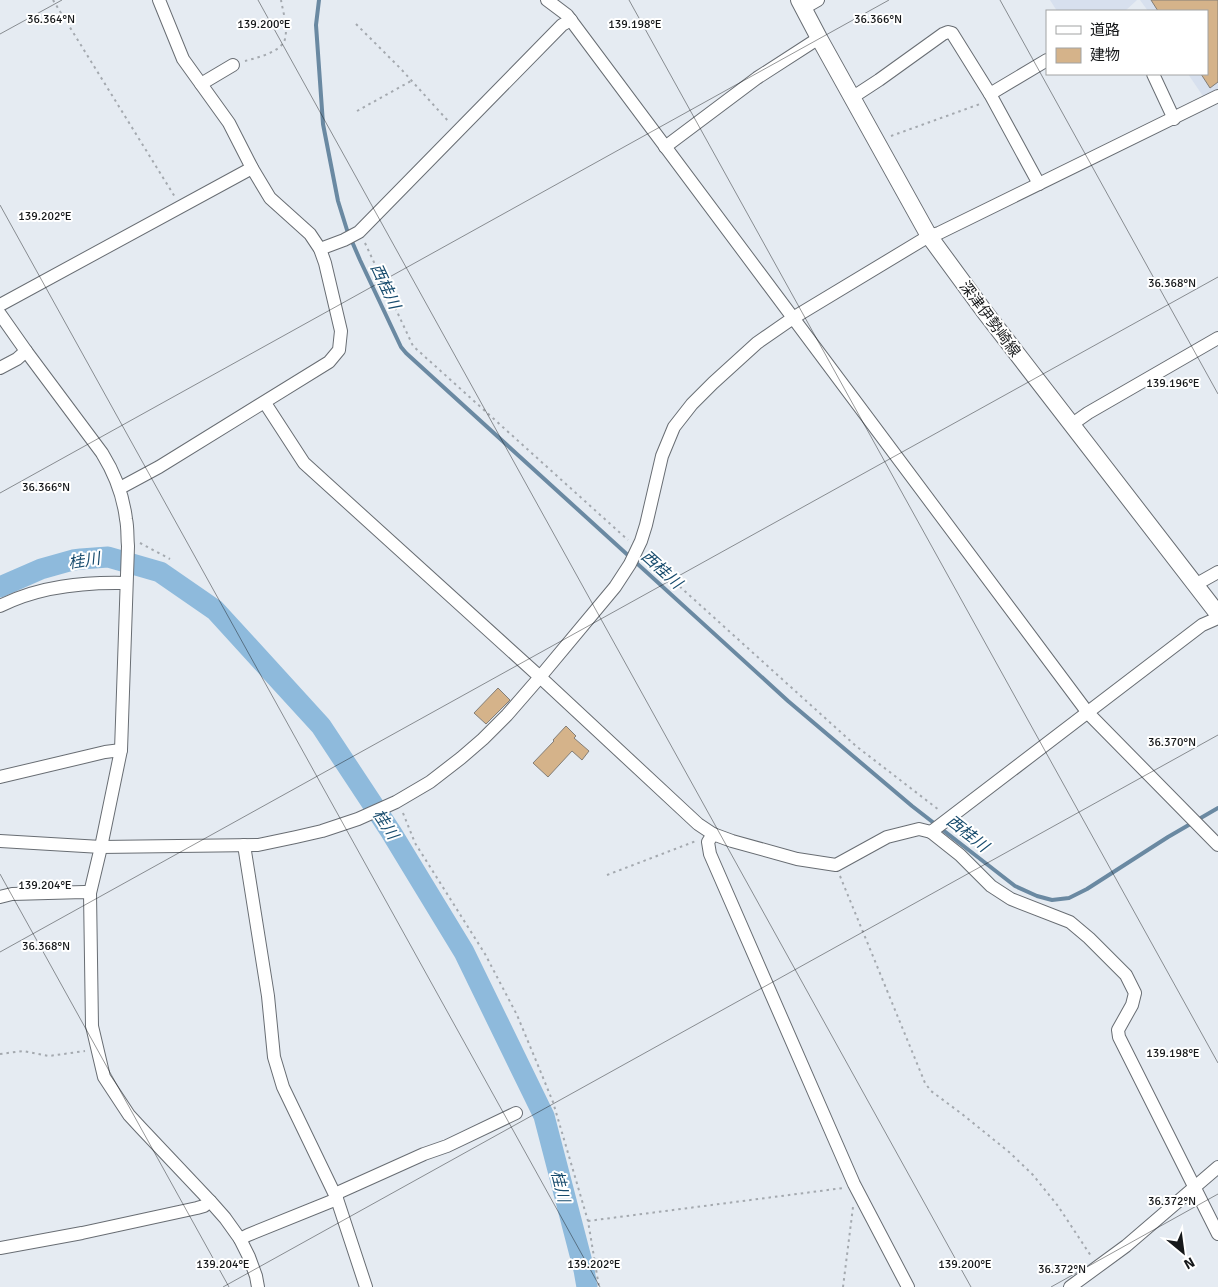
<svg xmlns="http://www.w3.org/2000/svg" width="1218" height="1287" viewBox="0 0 1218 1287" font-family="Signika,'Noto Sans JP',sans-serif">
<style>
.built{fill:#d7e0ee}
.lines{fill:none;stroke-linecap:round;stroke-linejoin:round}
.stream{stroke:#6a89a2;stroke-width:4}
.river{stroke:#8ebadc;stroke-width:21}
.building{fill:#d5b38a;stroke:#837e77}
.minor-casing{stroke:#686d73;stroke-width:14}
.major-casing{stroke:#686d73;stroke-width:18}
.path{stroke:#a4a9af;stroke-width:2;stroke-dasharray:2.5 4;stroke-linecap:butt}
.minor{stroke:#fff;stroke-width:12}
.major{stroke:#fff;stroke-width:16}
.ticks{fill:none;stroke:#16181a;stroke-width:1;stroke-opacity:0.45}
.labels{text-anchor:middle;stroke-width:4;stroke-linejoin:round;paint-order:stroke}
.street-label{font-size:15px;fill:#16181a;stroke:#fff}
.water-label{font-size:16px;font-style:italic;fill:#184c6e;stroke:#fff}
.ticks-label{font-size:12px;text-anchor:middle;fill:#16181a;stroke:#fff;stroke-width:4;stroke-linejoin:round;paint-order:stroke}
</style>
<rect width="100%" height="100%" fill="#e5ebf2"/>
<g class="built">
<polygon points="1050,0 1137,0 1125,11 1057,11"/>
<polygon points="1140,0 1218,0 1218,92 1205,99 1188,74 1207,74 1207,11 1148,11"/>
</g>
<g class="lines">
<polyline class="stream" points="319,0 316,25 323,124 338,201 347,230 360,260 401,347 406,353 788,701 912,806 1015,886 1037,896 1052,900 1069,898 1087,889 1168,837 1218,808"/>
<polyline class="river" points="0,587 41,569 73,560 81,559 108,557 160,572 215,610 321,726 391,832 464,952 544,1116 584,1270 587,1287"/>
</g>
<g class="building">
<polygon points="1151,0 1218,0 1218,82 1210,88 1201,74 1207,74 1207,11 1158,11"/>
<polygon points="498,688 510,700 486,724 474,713"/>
<polygon points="566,726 576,736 574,738 589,751 582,760 572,751 548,777 533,763 554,741 553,740"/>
</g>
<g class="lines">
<g class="minor-casing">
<g id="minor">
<polyline points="547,0 567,15 1088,713 1218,845"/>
<polyline points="804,8 818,0"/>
<polyline points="1153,74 1174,119"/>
<polyline points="201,84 233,65"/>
<polyline points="990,94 1047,60"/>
<polyline points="853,97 879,80 943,34 948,32 952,33 990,94 1039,184"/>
<polyline points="665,147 757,78 819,38"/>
<polyline points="320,249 344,240 359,232 562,25 571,20"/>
<polyline points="0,305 252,168"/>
<path d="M0 314 26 351 102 453C115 474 123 494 126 519 128 528 127 537 128 546L121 750 101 847 90 893 92 1026 104 1077 129 1115 141 1128 210 1201 225 1218 240 1239 249 1257 256 1276 258 1287"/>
<polyline points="0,368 17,359 26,351"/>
<polyline points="265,403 304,463 540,677 698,824 713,834 732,841 797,859 836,865 887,837 919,829 931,832 1202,625 1218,618"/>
<polyline points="1071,425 1088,413 1218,338"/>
<polyline points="120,488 159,467 329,362 339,350 341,331 325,263 320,249 310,234 270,198 252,168 229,123 183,59 159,0"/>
<polyline points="1195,585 1218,572"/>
<path d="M0 606C39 586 83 582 126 583"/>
<polyline points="0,777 105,752 121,750"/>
<polyline points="931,832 960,855 991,886 1011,899 1070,922 1089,938 1126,975 1135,993 1132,1005 1118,1030 1119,1037 1218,1234"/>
<polyline points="713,834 708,842 710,854 854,1184 908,1287"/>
<polyline points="0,841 101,847 258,845 296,837 322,831 358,819 396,802 430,782 461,758 483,739 507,715 540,677 615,587 630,564 641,541 646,525 662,456 674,427 692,404 713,383 757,343 793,318 929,236 939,233 1218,96"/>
<polyline points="244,845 268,996 274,1057 283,1087 337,1199 366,1287"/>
<polyline points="0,897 12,894 84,892 90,893"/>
<polyline points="335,1194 424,1154 447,1146 516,1113"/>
<polyline points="240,1239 248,1235 337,1199"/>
<polyline points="0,1248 82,1233 197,1208 204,1206 210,1201"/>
<polyline points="1070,1287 1126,1246 1218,1167"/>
</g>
</g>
<g class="major-casing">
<polyline id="major" points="799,0 819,38 929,236 984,311 1218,614"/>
</g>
<g class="path">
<polyline points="53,0 175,197"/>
<polyline points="356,24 401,69 449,122"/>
<path d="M245 61C256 58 282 52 285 39 288 27 283 12 281 0"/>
<polyline points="357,111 411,81"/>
<polyline points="891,136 980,104"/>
<polyline points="365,243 413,346 628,540"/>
<polyline points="140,543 170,559"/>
<polyline points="646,556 856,746 939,810"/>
<polyline points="403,813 415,843 485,954 517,1015 537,1063 553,1102 588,1221 599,1287"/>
<polyline points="607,875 696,841"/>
<polyline points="840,876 925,1083 931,1091 962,1114 1009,1152 1033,1175 1058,1206 1091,1256"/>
<polyline points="0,1054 23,1051 49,1056 85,1051"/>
<polyline points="588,1221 843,1188"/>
<polyline points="843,1287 853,1207"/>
</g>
<use href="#minor" class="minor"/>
<use href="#major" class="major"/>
</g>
<path class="ticks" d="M258 0 971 1287M629 0 1218 1063M1000 0 1218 394M0 34 62 0M0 205 600 1287M0 493 889 0M0 874 229 1287M0 952 1218 277M223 1287 1218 735M1051 1287 1218 1194"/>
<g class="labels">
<g class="street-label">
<text transform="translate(990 319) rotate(53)" y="5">深津伊勢崎線</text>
</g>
<g class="water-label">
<text transform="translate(386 286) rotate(65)" y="6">西桂川</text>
<text transform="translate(84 560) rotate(-9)" y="6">桂川</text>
<text transform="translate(662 569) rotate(42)" y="6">西桂川</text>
<text transform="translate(386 824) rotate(57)" y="6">桂川</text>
<text transform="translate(968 833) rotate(38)" y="6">西桂川</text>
<text transform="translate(561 1186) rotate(76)" y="6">桂川</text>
</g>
</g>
<g class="ticks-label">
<text x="51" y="23">36.364°N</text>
<text x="878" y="23">36.366°N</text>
<text x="264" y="28">139.200°E</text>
<text x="635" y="28">139.198°E</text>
<text x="45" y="220">139.202°E</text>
<text x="1172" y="287">36.368°N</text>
<text x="1173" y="387">139.196°E</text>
<text x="46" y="491">36.366°N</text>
<text x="1172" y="746">36.370°N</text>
<text x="45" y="889">139.204°E</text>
<text x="46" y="950">36.368°N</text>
<text x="1173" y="1057">139.198°E</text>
<text x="1172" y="1205">36.372°N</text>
<text x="223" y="1268">139.204°E</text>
<text x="594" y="1268">139.202°E</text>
<text x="965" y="1268">139.200°E</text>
<text x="1062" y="1273">36.372°N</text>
</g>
<rect x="1046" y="10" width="162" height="65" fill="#ffffff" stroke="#a2a3a3"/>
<rect x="1056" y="26" width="25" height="8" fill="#ffffff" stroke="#a2a3a3"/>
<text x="1090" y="35" font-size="15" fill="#16181a">道路</text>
<rect x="1056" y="48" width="25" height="15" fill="#d5b38a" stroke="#a2a3a3"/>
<text x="1090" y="60" font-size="15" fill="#16181a">建物</text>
<g transform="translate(1183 1252) rotate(151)" stroke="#ffffff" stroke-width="4" paint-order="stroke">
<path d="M0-4L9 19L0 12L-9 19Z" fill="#16181a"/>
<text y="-8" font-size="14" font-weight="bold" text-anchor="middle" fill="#16181a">N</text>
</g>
</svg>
